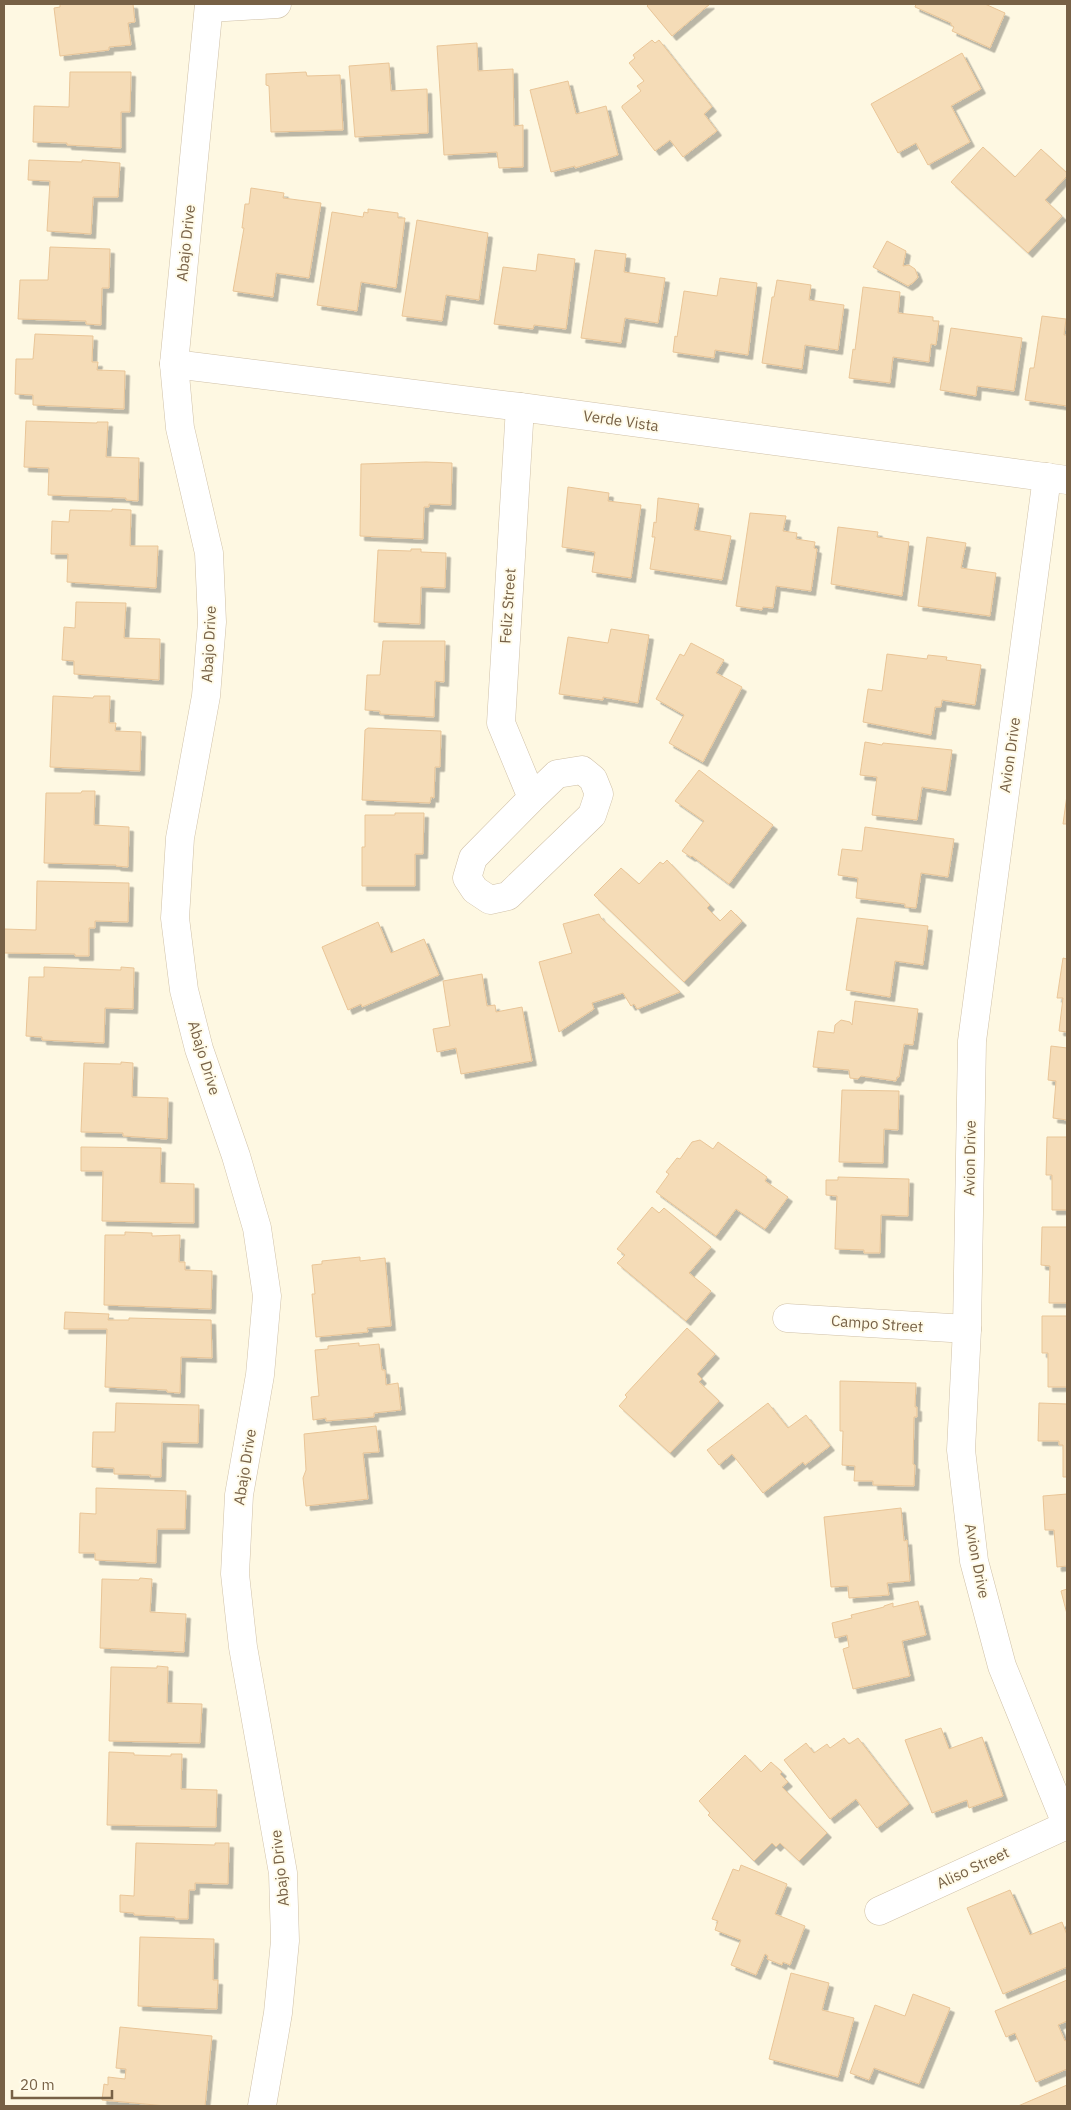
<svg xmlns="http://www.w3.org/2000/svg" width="1071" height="2110" viewBox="0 0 1071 2110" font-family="'IBM Plex Sans',sans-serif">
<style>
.building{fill:#f5dcb7;stroke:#e9c597;filter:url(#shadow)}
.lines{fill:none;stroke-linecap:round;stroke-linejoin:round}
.minor-casing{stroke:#d0c1a8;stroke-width:29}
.minor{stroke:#fff;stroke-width:28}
.labels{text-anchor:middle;stroke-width:4;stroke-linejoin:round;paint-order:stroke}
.street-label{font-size:15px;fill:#776146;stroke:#fffbe9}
</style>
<defs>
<filter id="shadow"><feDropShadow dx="4.5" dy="4.5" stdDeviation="0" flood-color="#0004"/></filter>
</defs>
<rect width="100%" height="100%" fill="#fef8e2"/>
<g class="building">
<polygon points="60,4 133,4 135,22 128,23 131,45 109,47 109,50 60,56 54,8 60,7"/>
<polygon points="649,4 710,4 672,36 647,6"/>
<polygon points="916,4 985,4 1005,13 990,48 952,31 954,27 951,25 951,23 915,7"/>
<polygon points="652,40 655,43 659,40 712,107 704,114 717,131 683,157 670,140 655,151 622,108 622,106 641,91 637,86 644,81 629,63 635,58 633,55"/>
<polygon points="477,43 478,71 513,69 514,126 523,125 523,167 499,168 497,152 444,155 437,46"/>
<polygon points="962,53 981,89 951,106 970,142 928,165 916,143 898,153 871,104"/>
<polygon points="389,63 391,91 427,89 428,133 355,137 349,66"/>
<polygon points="70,72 131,72 130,112 121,112 121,148 67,145 67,143 33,142 34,106 69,107"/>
<polygon points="306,72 307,76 340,75 343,130 271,132 269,86 266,85 266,74"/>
<polygon points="568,81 576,114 606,106 618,155 575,168 575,166 551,172 530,90"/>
<polygon points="983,147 1015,177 1041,149 1067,173 1067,176 1045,200 1062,216 1028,253 951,182"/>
<polygon points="29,160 82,162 82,160 120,163 118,197 93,197 91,234 47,231 50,181 28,180"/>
<polygon points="251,188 284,193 283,198 321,203 309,278 276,273 273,297 233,291 244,228 242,228 245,204 249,204"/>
<polygon points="368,209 398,213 398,218 405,218 396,288 361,282 357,311 317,305 332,212 363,217 364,212 368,213"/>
<polygon points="417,220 488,233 479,300 446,295 442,321 402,316"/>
<polygon points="887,241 906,251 903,266 909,265 915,269 918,277 914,282 908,286 873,267"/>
<polygon points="50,247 110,249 109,288 102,288 101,325 86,324 86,321 18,319 20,280 48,280"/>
<polygon points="595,250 626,254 624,272 665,278 658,323 625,318 621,343 581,338"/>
<polygon points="538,254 575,259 566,329 534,325 533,329 494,324 503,267 536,271"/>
<polygon points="720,278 757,283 748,355 715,350 714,358 673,352 675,336 677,337 684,291 717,296"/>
<polygon points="777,280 811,285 809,300 844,305 838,350 805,345 802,369 762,363 772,297 774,297"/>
<polygon points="863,287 900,292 898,313 933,317 933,321 939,321 936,345 931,344 929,362 893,357 890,383 849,378 853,349 855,350"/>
<polygon points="1042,316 1066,319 1064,335 1067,335 1067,406 1025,400 1030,368 1034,368"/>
<polygon points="951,328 1022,338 1014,391 977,386 976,396 940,390"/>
<polygon points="35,334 93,336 92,362 98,362 97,370 125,371 124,409 33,405 33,395 15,394 16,359 33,359"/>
<polygon points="26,421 97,423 97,422 108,422 106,457 139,458 138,501 126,500 126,498 48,495 49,468 24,467"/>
<polygon points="426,462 452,463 451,505 429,504 429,507 424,507 423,539 360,536 361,464"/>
<polygon points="568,487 609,493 608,501 641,505 631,578 592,572 595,552 562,547"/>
<polygon points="658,498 699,504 694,530 731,536 722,580 650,569 655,537 652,537 654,522 656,523"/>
<polygon points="112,509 131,510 130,546 158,546 156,588 67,582 68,554 51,554 52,521 69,522 70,510 112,511"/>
<polygon points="750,513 786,516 783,531 797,533 796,539 815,542 814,548 817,549 811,591 776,586 773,608 763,607 762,610 736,606"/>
<polygon points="838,527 878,532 877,537 909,542 902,596 831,584"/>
<polygon points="927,537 966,543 961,568 996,573 990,616 918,606"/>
<polygon points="411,549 421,549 421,552 446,553 445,588 421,587 420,624 374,622 378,550 411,551"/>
<polygon points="76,602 126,603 124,638 160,639 159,680 74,674 74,661 62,660 64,627 75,628"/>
<polygon points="611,629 649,635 638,703 603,697 603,700 559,694 568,637 608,643"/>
<polygon points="383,641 445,641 444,682 435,681 434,717 380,714 380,711 365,710 367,675 380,675"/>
<polygon points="691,643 724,660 716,673 742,687 703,762 669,743 684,715 656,699 680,654 684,656"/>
<polygon points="887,654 927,659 928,655 947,657 946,660 981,665 975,705 942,700 941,707 935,707 931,735 863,722 868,689 882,691"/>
<polygon points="53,696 93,698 94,696 110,696 109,723 116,723 115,731 141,732 140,771 50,767"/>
<polygon points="368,728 441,731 440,767 435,767 434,798 431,797 430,803 362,800 365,730"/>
<polygon points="865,742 882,745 883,743 952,750 946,791 922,787 917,820 872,815 877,777 860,775"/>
<polygon points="699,770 773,825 729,884 692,856 691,857 682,851 704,821 675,801"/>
<polygon points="82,791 95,791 94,825 129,827 128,867 116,866 116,865 44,863 46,793 81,793"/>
<polygon points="1067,795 1067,824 1063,824"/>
<polygon points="395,813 424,813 423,854 415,854 415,886 362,886 362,847 365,847 365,815 395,815"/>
<polygon points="865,827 954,839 948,877 921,873 916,908 905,907 905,904 856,898 858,878 838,875 842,849 862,851"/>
<polygon points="667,860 710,905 707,908 720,921 731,910 742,921 684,982 594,895 621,868 639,884 660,862 663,864"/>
<polygon points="37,881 129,883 128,922 95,921 95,928 89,928 89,956 75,956 75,954 4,953 4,929 36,930"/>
<polygon points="599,914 601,918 680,992 637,1009 634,1004 631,1006 623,993 592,1003 594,1009 559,1032 539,962 572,953 563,924"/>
<polygon points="857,918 928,926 923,965 895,961 890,997 846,990"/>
<polygon points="378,922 391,953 424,939 439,975 362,1007 361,1004 348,1010 322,947"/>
<polygon points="1063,958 1067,959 1067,1032 1059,1031 1063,998 1057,998"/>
<polygon points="44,967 121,970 121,967 134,968 133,1009 105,1008 104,1043 42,1040 42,1037 26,1036 29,977 44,977"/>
<polygon points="482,974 487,1006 495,1005 496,1012 522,1007 532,1061 461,1074 456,1048 437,1052 433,1029 450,1026 443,981"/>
<polygon points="855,1001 918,1009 913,1045 904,1044 899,1077 897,1077 896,1081 861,1076 858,1079 850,1078 849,1070 813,1067 818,1031 834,1033 835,1025 841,1020 850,1022 852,1025"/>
<polygon points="1051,1046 1067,1048 1067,1120 1053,1118 1056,1081 1048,1080"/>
<polygon points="121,1062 133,1063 132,1097 168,1098 167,1139 123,1136 123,1133 81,1132 84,1063 121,1064"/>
<polygon points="842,1090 899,1091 898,1130 884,1129 883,1163 839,1162"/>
<polygon points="1047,1137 1067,1137 1067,1210 1052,1210 1052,1175 1046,1175"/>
<polygon points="700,1140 713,1149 718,1142 767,1177 765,1181 788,1197 765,1229 736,1209 716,1236 656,1192 669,1174 666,1172 677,1158 680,1159 692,1142"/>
<polygon points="81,1147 161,1148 160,1183 194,1184 194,1223 102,1221 103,1171 81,1171"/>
<polygon points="838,1177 909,1179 908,1216 881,1215 880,1253 864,1253 864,1250 835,1249 837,1196 826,1195 826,1180 838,1180"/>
<polygon points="652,1207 659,1213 664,1208 711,1247 689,1273 711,1291 686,1321 617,1263 625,1255 617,1249"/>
<polygon points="1042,1227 1067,1227 1067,1301 1066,1303 1049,1303 1050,1266 1041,1265"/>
<polygon points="125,1232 152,1233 152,1236 180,1235 179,1262 185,1262 185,1270 212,1271 211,1309 104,1305 105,1235 125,1235"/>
<polygon points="360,1257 360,1261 385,1258 391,1326 367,1328 368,1332 316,1337 312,1294 315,1294 312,1265 322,1264 322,1261"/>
<polygon points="65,1312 109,1314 108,1320 129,1320 129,1318 211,1320 212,1358 181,1357 180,1393 167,1392 167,1390 105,1387 107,1329 64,1329"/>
<polygon points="1042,1316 1067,1316 1067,1387 1048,1387 1048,1353 1042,1353"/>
<polygon points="687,1328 715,1354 697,1374 702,1379 699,1382 719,1401 670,1453 619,1406 627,1397 625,1395"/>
<polygon points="359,1343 359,1346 379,1344 382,1370 385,1370 386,1385 398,1383 401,1410 374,1413 374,1417 326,1421 326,1418 313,1420 311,1397 319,1396 315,1350 328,1349 328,1346"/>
<polygon points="840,1381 916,1383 915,1407 917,1407 917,1417 914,1417 913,1464 915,1465 914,1486 873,1485 873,1481 854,1481 855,1466 842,1465 843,1431 840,1431"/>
<polygon points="116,1403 199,1405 198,1443 162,1442 161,1477 150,1477 151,1475 114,1474 114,1468 92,1467 93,1432 115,1432"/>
<polygon points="768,1403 788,1428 806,1415 830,1446 805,1465 803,1462 763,1493 732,1454 719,1465 707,1450"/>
<polygon points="1039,1403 1067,1404 1067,1477 1063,1477 1063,1445 1059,1445 1059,1441 1038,1441"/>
<polygon points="376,1426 379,1452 363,1453 368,1499 306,1506 303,1478 306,1470 304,1434"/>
<polygon points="96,1488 186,1491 185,1529 157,1529 156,1563 95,1560 95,1553 79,1553 80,1513 96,1514"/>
<polygon points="1067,1494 1067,1566 1057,1567 1054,1530 1045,1530 1043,1496"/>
<polygon points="901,1508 904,1541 907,1540 910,1581 887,1583 889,1595 849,1598 848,1586 831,1587 824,1517"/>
<polygon points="140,1578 152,1579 150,1612 186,1614 184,1652 100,1648 102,1579 139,1580"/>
<polygon points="1067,1589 1067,1614 1061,1591"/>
<polygon points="918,1601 926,1635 902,1641 910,1676 853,1689 843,1649 849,1647 847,1635 835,1638 832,1623 852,1618 851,1615 884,1607 884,1606 893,1603 893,1607"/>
<polygon points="157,1666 168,1667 167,1703 202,1704 200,1743 109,1741 111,1667 157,1668"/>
<polygon points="941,1728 949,1749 982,1737 1003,1796 969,1808 967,1800 932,1813 905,1740"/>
<polygon points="844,1738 849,1744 858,1738 909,1804 877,1828 856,1799 830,1819 784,1760 806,1743 814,1753 827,1744 830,1748"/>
<polygon points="109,1752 134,1753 134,1755 171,1756 171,1754 182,1754 181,1789 217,1790 216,1827 107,1825"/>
<polygon points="745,1755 761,1772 771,1762 782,1772 780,1774 788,1782 782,1787 827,1833 799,1861 780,1843 776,1847 772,1843 754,1861 708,1815 710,1813 699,1801"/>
<polygon points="136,1843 215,1845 215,1843 229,1843 228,1884 195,1883 195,1890 189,1890 188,1919 175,1919 175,1917 134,1915 134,1913 120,1912 120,1895 134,1896"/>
<polygon points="741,1865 787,1884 775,1914 805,1926 790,1965 783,1962 782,1965 767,1959 768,1956 765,1954 756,1975 731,1965 741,1940 715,1930 718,1921 712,1919 733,1869 739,1871"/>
<polygon points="1010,1890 1030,1935 1062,1922 1067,1935 1067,1967 1003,1994 967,1908"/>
<polygon points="140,1937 214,1939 213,1980 218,1980 217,2009 138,2006"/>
<polygon points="791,1973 829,1983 822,2010 854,2018 838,2077 769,2059"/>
<polygon points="1067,1980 1067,2021 1058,2025 1065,2041 1067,2040 1067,2069 1036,2082 1015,2033 1006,2037 995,2011"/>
<polygon points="913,1994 950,2008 919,2084 874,2068 869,2080 850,2073 875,2005 905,2016"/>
<polygon points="120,2027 212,2036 205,2106 166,2106 102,2100 104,2084 108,2085 108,2077 125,2079 126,2069 116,2068"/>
<polygon points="1067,2085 1067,2106 1018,2106"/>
</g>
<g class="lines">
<g class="minor-casing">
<g id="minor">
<polyline points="209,4 174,364 180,428 209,553 212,622 206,696 180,838 175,918 184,990 199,1049 236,1156 257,1228 267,1296 260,1375 239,1495 235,1574 243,1647 283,1873 285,1941 278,2013 262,2106"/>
<polyline points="209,8 277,4"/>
<polyline points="174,364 520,407 1067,480"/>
<polyline points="520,407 501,723 532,798 473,858 467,878 475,890 490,900 508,896 592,815 599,794 593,779 582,770 557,774 532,798"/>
<polyline points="1047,477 972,1041 967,1329 961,1450 974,1561 1002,1666 1067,1826"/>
<polyline points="787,1318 967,1329"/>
<polyline points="879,1911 1067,1825"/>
</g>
</g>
<use href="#minor" class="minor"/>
</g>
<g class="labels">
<g class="street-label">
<text transform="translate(186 243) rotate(-84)" y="5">Abajo Drive</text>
<text transform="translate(621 421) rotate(8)" y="5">Verde Vista</text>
<text transform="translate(508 606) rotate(-86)" y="5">Feliz Street</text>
<text transform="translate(209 644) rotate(-87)" y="5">Abajo Drive</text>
<text transform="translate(1010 755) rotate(-82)" y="5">Avion Drive</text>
<text transform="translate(204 1058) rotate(73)" y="5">Abajo Drive</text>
<text transform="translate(970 1158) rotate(-89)" y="5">Avion Drive</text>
<text transform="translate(877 1324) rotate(4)" y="5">Campo Street</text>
<text transform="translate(245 1467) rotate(-81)" y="5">Abajo Drive</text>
<text transform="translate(977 1561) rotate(79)" y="5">Avion Drive</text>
<text transform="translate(280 1868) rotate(-96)" y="5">Abajo Drive</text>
<text transform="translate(973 1868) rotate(-25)" y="5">Aliso Street</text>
</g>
</g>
<rect width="1071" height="2110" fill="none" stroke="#776146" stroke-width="10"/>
<path d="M12 2090v8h100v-8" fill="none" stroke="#776146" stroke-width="2.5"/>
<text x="20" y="2090" font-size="15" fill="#776146" stroke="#fffbe9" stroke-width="4" paint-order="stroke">20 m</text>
</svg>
